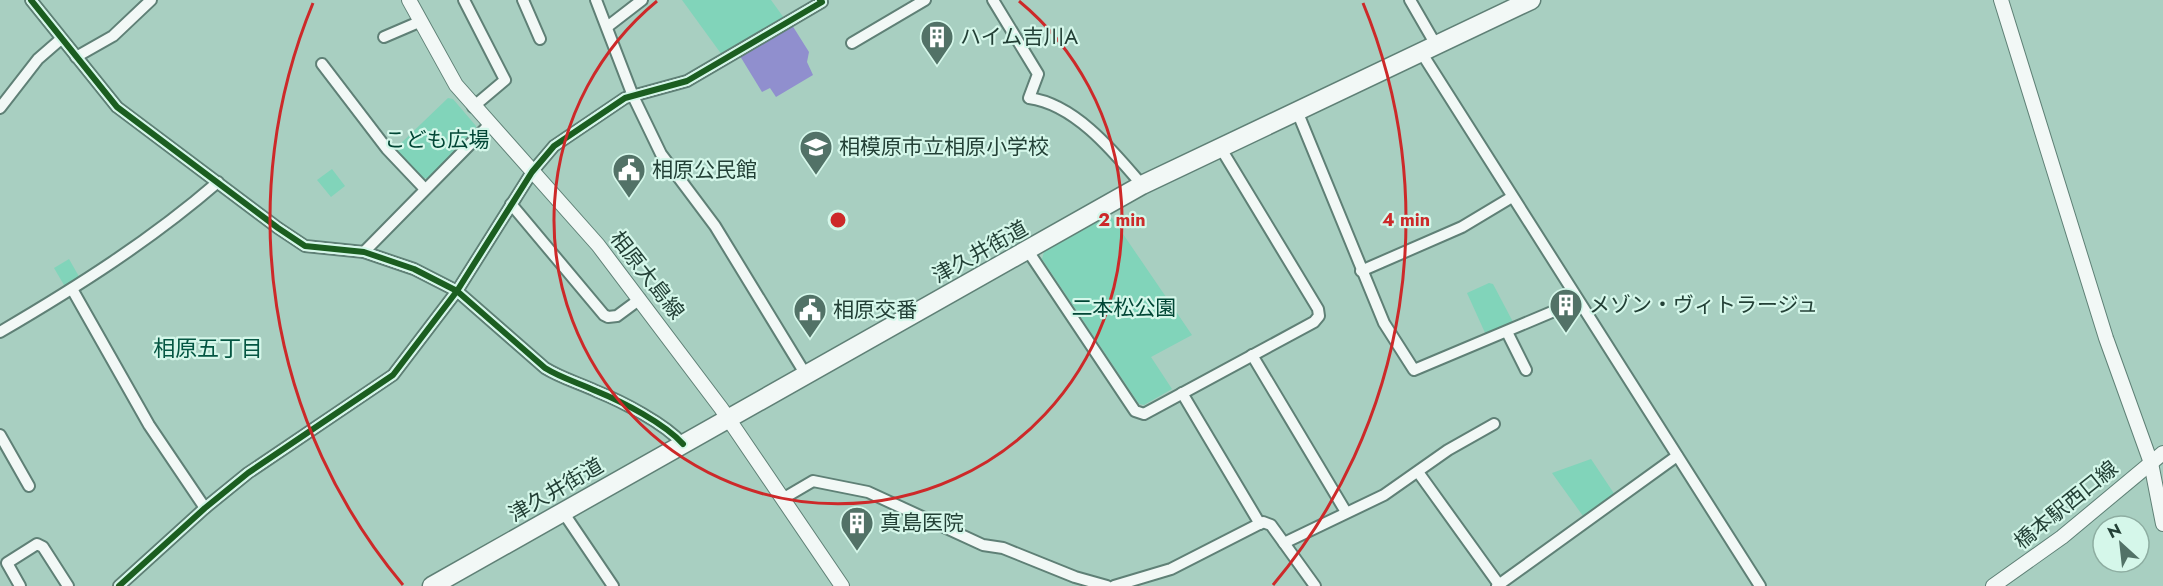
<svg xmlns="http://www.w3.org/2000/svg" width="2163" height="586" viewBox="0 0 2163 586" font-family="Jost,'Noto Sans JP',sans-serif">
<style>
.green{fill:#81d4ba}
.water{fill:#908fce}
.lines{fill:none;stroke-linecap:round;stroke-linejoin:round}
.minor-casing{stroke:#5f8076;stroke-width:14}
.tertiary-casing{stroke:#5f8076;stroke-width:16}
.trunk-casing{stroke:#5f8076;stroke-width:21}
.minor{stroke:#f2f8f6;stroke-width:10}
.tertiary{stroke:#f2f8f6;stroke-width:14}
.trunk{stroke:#f2f8f6;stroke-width:18}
.cycleway-casing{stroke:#d5f7ea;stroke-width:10}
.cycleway{stroke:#1b5e20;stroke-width:6}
.ring{fill:none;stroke:#cd2929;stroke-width:3}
.labels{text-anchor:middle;stroke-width:4.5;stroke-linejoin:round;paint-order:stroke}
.poi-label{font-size:21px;fill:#234036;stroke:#d5f7ea;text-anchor:start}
.park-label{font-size:21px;fill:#014635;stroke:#d5f7ea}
.street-label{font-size:21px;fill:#234036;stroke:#d5f7ea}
.neighbourhood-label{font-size:22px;fill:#045642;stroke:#d5f7ea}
.centre{fill:#cd2929;stroke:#d5f7ea;stroke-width:3}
.ring-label{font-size:18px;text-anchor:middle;font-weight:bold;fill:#cd2929;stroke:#d5f7ea;stroke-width:4.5;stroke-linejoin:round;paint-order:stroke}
</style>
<rect width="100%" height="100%" fill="#a8cfc1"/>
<g class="green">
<polygon points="682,0 771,0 784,18 722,55"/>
<polygon points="448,98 453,99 476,126 476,133 428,178 422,178 397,151 397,147"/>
<polygon points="332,169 345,186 331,197 317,180"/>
<polygon points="1110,215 1192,335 1151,357 1172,389 1144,405 1139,404 1042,259 1044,252"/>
<polygon points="69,259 81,280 69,287 64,285 54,268"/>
<polygon points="1489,283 1493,284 1513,322 1486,335 1467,293"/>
<polygon points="1591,459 1615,495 1583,516 1552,473"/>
</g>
<polygon class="water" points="792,25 809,52 807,62 813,75 776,97 770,88 762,92 740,56"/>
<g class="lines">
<g class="minor-casing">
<g id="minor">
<path d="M31 0 117 107 278 228 305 246 364 252 414 269 457 291 545 368C561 378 579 383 596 391 623 402 664 423 683 444"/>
<polyline points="464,0 505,80 473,107"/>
<polyline points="523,0 540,39"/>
<polyline points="596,0 633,96 661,154 715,226 806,375"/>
<path d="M993 0 1038 74 1029 98C1075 104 1114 152 1142 185"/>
<polyline points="1410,0 1436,45"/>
<polyline points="607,27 642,0"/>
<polyline points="384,37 419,22"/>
<polyline points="852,43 925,0"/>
<polyline points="1421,52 1760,586"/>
<polyline points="76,57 113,36 151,0"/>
<polyline points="322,64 387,149 424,188"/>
<polyline points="0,108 38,59 61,39"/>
<polyline points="1297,111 1384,323 1414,370 1578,301"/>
<polyline points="511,204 604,315 608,317 617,316 640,299"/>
<polyline points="1028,251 1135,411 1144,414 1314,322 1319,316 1318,309 1220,147"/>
<polyline points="364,252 489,125"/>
<polyline points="1361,271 1462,227 1512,197"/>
<polyline points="72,289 149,425 205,508"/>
<path d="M0 332C77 287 151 240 218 182"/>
<polyline points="1507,332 1526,370"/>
<polyline points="1252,355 1346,512"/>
<polyline points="1182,393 1260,524"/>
<polyline points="0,435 29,486"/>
<polyline points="1418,472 1500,586"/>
<polyline points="784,498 813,481 868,492 983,545 1003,548 1075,577 1107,586"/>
<polyline points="563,512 613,586"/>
<polyline points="1284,543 1384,495 1448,450 1494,424"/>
<polyline points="20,586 7,563 37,544 43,547 68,586"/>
<polyline points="119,586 205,508 248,473 393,375 457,291 532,172 554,146 625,98 687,81 822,2 820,0"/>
<polyline points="1114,586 1171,569 1263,522 1271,525 1315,586"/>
<polyline points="1497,586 1677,456"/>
</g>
</g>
<g class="tertiary-casing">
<g id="tertiary">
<polyline points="409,0 456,85 598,245 721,408 842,586"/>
<polyline points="2001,0 2106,338 2151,463 2163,524"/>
<polyline points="1993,586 2062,537 2163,453"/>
</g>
</g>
<g class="trunk-casing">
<polyline id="trunk" points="432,586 1142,185 1531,0"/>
</g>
<use href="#minor" class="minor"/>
<use href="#tertiary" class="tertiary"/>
<use href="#trunk" class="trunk"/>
<g class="cycleway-casing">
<g id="cycleway">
<path d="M31 0 117 107 278 228 305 246 364 252 414 269 457 291 545 368C561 378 579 383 596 391 623 402 664 423 683 444"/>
<polyline points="119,586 205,508 248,473 393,375 457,291 532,172 554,146 625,98 687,81 822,2 820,0"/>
</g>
</g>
<use href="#cycleway" class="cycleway"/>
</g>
<g class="ring">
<path d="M1019 1A284 284 0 1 1 657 1"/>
<path d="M403 585A568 568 0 0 1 313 3M1363 3A568 568 0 0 1 1273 585"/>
</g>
<defs>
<g id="building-pin" transform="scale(1.725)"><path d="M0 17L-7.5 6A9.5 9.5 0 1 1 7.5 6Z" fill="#527267" stroke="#d5f7ea"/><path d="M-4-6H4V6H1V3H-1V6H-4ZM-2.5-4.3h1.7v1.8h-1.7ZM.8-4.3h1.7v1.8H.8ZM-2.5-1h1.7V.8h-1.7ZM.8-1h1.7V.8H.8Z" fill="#fff"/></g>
<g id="school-pin" transform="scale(1.725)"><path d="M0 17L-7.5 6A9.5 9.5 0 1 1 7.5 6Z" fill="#527267" stroke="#d5f7ea"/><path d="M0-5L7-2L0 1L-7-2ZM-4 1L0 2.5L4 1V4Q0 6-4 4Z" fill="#fff"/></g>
<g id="civic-pin" transform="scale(1.725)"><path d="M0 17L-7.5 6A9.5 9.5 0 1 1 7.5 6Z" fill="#527267" stroke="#d5f7ea"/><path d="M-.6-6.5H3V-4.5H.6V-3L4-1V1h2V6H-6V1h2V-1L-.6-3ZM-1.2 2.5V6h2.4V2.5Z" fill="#fff"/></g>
</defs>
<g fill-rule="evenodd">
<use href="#building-pin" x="937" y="37"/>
<use href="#school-pin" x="816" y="147"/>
<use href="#civic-pin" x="629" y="170"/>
<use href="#building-pin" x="1566" y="305"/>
<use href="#civic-pin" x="810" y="310"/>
<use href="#building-pin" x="857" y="523"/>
</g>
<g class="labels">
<g class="poi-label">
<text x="960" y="44">ハイム吉川A</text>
<text x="839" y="154">相模原市立相原小学校</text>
<text x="652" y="177">相原公民館</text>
<text x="1589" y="312">メゾン・ヴィトラージュ</text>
<text x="833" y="317">相原交番</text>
<text x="880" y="530">真島医院</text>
</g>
<g class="park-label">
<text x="437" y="147">こども広場</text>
<text x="1124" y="315">二本松公園</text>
</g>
<g class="street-label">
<text transform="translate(980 252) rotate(-29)" y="7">津久井街道</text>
<text transform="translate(647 275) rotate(52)" y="7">相原大島線</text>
<text transform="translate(556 490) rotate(-30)" y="7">津久井街道</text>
<text transform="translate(2066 505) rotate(-39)" y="7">橋本駅西口線</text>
</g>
<g class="neighbourhood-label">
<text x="208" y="356">相原五丁目</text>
</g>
</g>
<circle cx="838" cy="220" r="9" class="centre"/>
<g class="ring-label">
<text x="1122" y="226">2 min</text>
<text x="1406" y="226">4 min</text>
</g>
<g transform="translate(2121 544) rotate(333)"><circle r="28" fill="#d5f7ea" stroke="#8eaea2" stroke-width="1.5"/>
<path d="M0-4.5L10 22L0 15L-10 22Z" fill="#527267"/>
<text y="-9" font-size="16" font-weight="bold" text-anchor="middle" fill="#234036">N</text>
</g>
</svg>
